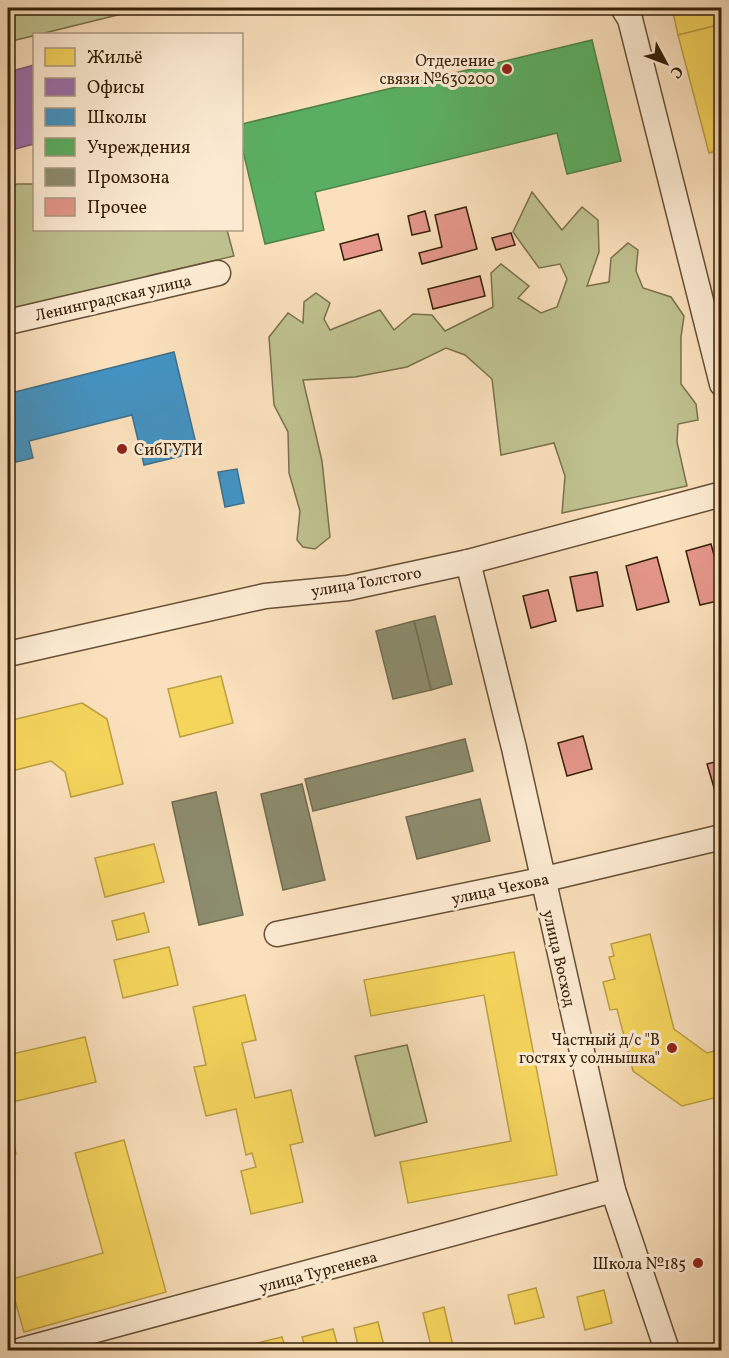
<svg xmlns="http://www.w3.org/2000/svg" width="729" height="1358" viewBox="0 0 729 1358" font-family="Vollkorn,serif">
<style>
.green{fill:#bfc28f;stroke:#7a714c;stroke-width:1.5}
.homes{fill:#f6d55c;stroke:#bc9f43;stroke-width:1.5}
.offices{fill:#9970ab;stroke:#7b587a;stroke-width:1.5}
.schools{fill:#4393c3;stroke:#3f708b;stroke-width:1.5}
.public{fill:#5aae61;stroke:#4f8346;stroke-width:1.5}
.industry{fill:#8c8c6e;stroke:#726c4f;stroke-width:1.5}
.building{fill:#e5978b;stroke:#362008;stroke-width:1.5}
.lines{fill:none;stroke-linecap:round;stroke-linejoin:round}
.minor-casing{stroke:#675035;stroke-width:27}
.minor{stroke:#fcebd3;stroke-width:24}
.poi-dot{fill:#8f2418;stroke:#fcebd3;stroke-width:2}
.labels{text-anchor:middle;stroke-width:6;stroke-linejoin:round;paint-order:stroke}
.poi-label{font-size:16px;fill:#362008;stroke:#fcebd3;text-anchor:end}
.street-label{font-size:16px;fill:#362008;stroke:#fcebd3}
</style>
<rect width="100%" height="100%" fill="#fae0bc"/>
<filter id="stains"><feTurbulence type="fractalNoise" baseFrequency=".00333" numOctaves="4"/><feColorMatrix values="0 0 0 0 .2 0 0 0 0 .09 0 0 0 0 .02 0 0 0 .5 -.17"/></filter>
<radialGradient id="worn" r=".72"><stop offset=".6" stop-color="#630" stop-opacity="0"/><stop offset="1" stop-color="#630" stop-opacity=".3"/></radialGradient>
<g class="green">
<polygon points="8,8 146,8 8,42"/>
<polygon points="17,184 34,184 34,230 227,230 234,256 148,276 132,286 108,295 88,291 75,294 61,304 8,310 8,188"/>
<polygon points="532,192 562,230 582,207 598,220 599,252 587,286 609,282 611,258 628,243 638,250 636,271 643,288 671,297 684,316 681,337 681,384 696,404 698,420 678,424 677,442 687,486 562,513 565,476 554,443 501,455 492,379 465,355 446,348 407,367 355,377 303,380 322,461 330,537 315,549 303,547 297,540 300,511 289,473 288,432 274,405 269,337 288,313 303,323 304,302 316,293 330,303 324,319 330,330 380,310 394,330 413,314 432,315 445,331 493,307 491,273 501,264 529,286 518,298 541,313 557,307 567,279 560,264 539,268 513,232"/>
<polygon points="407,1045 427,1122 375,1136 355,1056"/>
</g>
<g class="homes">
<polygon points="672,8 722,8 722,24 678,35"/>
<polygon points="722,24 722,149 709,153 678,35"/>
<polygon points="221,676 233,723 180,737 168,689"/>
<polygon points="82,703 107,719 123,784 71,797 65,772 51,761 8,772 8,721"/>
<polygon points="154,844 164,882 105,897 95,858"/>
<polygon points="144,913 149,932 117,940 112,921"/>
<polygon points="650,934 674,1029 707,1053 722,1049 722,1096 682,1106 633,1071 617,1009 610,1010 603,982 615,979 609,957 614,956 611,944"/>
<polygon points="169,947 178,985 123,998 114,960"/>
<polygon points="514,952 557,1175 408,1203 400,1162 511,1141 484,995 371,1016 364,980"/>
<polygon points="245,995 256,1040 242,1043 255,1098 291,1090 303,1142 290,1145 303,1202 251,1214 241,1171 256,1167 252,1153 246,1155 236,1109 206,1116 194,1067 206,1065 193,1007"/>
<polygon points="85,1037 96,1082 8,1103 8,1055"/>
<polygon points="8,1118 16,1154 8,1156"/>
<polygon points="124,1140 166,1292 24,1332 9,1280 103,1253 75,1153"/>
<polygon points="536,1288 544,1317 515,1324 508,1295"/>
<polygon points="604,1290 612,1323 585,1330 577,1297"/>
<polygon points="444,1307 453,1346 432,1350 423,1313"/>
<polygon points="378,1322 385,1350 359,1350 354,1328"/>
<polygon points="333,1329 339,1350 306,1350 302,1337"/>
<polygon points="282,1337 286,1350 258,1350 257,1343"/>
</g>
<polygon class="offices" points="34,65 34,144 8,151 8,72"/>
<g class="schools">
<polygon points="174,352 198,452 144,465 132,415 29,441 33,458 8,464 8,383 11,393"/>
<polygon points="237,469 244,503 225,507 218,472"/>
</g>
<polygon class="public" points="592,40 621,161 567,174 557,133 315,192 324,230 265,244 242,147 242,124"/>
<g class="industry">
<polygon points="435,616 452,684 431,690 414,621"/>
<polygon points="414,621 431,690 393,699 376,631"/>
<polygon points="465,739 473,771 313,811 305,779"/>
<polygon points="302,784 325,880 283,890 261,794"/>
<polygon points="216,792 243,915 199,925 172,802"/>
<polygon points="480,799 490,841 417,859 406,817"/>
</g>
<g class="building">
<polygon points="466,207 477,249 422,264 419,253 442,247 435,215"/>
<polygon points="425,211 430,231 412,235 408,216"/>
<polygon points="511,233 515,245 496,250 492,238"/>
<polygon points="378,234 382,250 344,260 340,244"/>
<polygon points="480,276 485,296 433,309 428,289"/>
<polygon points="711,544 722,584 722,600 700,605 686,551"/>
<polygon points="657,557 669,602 637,610 626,566"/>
<polygon points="597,572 603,606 577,611 570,577"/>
<polygon points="548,590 556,621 531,628 523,596"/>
<polygon points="583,736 592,769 567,776 558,743"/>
<polygon points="722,760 722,789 715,791 707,764"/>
</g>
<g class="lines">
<g class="minor-casing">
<g id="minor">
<polyline points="623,8 630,19 722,384"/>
<polyline points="8,322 218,273"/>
<polyline points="468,562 514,748 613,1190 667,1350"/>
<polyline points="8,654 265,596 348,588 468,562 722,494"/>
<polyline points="277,934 541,880 722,837"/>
<polyline points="22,1350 613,1190"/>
</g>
</g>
<use href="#minor" class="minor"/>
</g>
<g class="poi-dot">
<circle cx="507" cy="69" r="6"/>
<circle cx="122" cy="449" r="6"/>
<circle cx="672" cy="1048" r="6"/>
<circle cx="698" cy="1263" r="6"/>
</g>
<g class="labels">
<g class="poi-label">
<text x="495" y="66">Отделение<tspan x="495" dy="18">связи №630200</tspan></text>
<text x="134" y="455" text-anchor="start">СибГУТИ</text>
<text x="660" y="1045">Частный д/c "В<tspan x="660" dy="18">гостях у солнышка"</tspan></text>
<text x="686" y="1269">Школа №185</text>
</g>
<g class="street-label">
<text transform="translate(113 297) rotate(-13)" y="6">Ленинградская улица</text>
<text transform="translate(366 581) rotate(-10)" y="6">улица Толстого</text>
<text transform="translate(500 888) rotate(-12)" y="6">улица Чехова</text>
<text transform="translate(560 958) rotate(77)" y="6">улица Восход</text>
<text transform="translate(318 1271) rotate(-15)" y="6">улица Тургенева</text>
</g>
</g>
<rect width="729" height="1358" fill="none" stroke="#fae0bc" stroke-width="30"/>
<rect x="9" y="9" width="711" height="1340" fill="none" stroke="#362008" stroke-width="3"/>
<rect x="15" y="15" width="699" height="1328" fill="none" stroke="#362008" stroke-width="1.5"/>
<rect x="33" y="33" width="210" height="198" fill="#fcebd3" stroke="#ad9a82" stroke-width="1.5"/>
<rect x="45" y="48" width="30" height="18" fill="#f6d55c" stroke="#ad9a82" stroke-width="1.5"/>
<text x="87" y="63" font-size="18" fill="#362008">Жильё</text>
<rect x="45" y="78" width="30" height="18" fill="#9970ab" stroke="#ad9a82" stroke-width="1.5"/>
<text x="87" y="93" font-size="18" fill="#362008">Офисы</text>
<rect x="45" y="108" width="30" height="18" fill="#4393c3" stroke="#ad9a82" stroke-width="1.5"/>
<text x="87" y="123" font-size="18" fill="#362008">Школы</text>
<rect x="45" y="138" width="30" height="18" fill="#5aae61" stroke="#ad9a82" stroke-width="1.5"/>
<text x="87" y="153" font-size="18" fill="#362008">Учреждения</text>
<rect x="45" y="168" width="30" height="18" fill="#8c8c6e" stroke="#ad9a82" stroke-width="1.5"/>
<text x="87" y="183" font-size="18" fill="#362008">Промзона</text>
<rect x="45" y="198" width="30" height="18" fill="#e5978b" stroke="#ad9a82" stroke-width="1.5"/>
<text x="87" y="213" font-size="18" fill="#362008">Прочее</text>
<g transform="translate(666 63) rotate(131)" stroke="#fcebd3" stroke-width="4.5" paint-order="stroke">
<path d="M0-4.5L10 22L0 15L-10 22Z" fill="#362008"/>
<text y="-9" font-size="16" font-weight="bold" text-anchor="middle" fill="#362008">С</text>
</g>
<rect width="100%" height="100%" filter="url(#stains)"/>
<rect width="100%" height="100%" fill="url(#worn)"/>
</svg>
